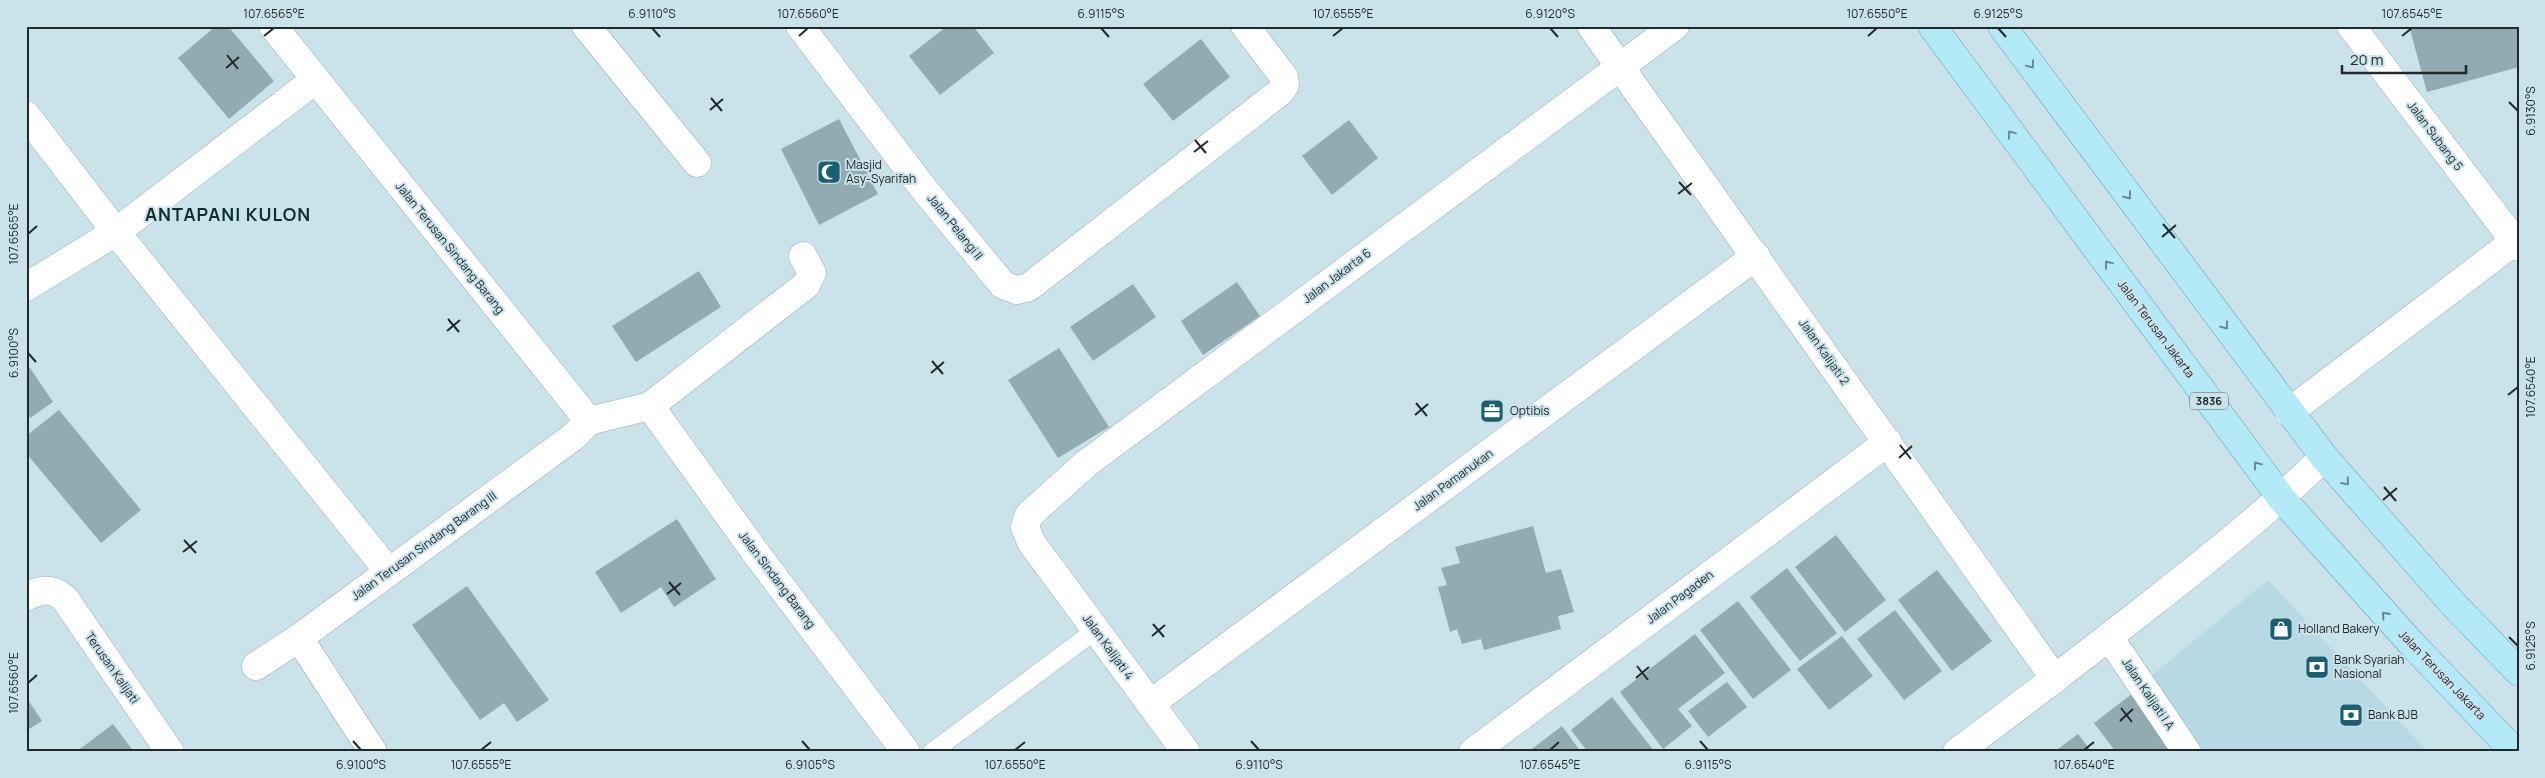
<svg xmlns="http://www.w3.org/2000/svg" width="2545" height="778" viewBox="0 0 2545 778" font-family="Manrope,sans-serif">
<style>
.built{fill:#b7d9e3}
.building{fill:#92aab2}
.lines{fill:none;stroke-linecap:round;stroke-linejoin:round}
.service-casing{stroke:#96aeb6;stroke-width:19}
.minor-casing{stroke:#96aeb6;stroke-width:29}
.primary-casing{stroke:#609cad;stroke-width:29}
.service{stroke:#fff;stroke-width:18}
.minor{stroke:#fff;stroke-width:28}
.primary{stroke:#b4e9f8;stroke-width:28}
.oneway{stroke:#6a8992}
.ticks{fill:none;stroke:#20292c;stroke-width:2}
.labels{text-anchor:middle;stroke-width:4;stroke-linejoin:round;paint-order:stroke}
.shield{fill:#cae3eb;stroke:#536165;stroke-width:1}
.shield-label{font-size:11px;font-weight:bold;fill:#20292c}
.street-label{font-size:12px;fill:#20292c;stroke:#cae3eb}
.poi-label{font-size:12px;fill:#20292c;stroke:#cae3eb;text-anchor:start}
.district-label{font-size:18px;font-weight:bold;letter-spacing:1px;fill:#0e2e37;stroke:#cae3eb}
.neatline{fill:none;stroke:#20292c;stroke-width:2}
.ticks-label{font-size:12px;text-anchor:middle;fill:#20292c}
</style>
<rect width="100%" height="100%" fill="#cae3eb"/>
<polygon class="built" points="2268,580 2428,752 2201,752 2140,685"/>
<g class="building">
<polygon points="216,26 228,26 274,81 229,119 178,58"/>
<polygon points="947,26 973,26 994,53 940,95 909,56"/>
<polygon points="2409,26 2519,26 2519,67 2427,92"/>
<polygon points="1201,39 1230,77 1173,121 1143,84"/>
<polygon points="839,119 878,194 819,225 781,149"/>
<polygon points="1349,120 1378,158 1332,195 1302,156"/>
<polygon points="699,271 721,307 636,362 612,326"/>
<polygon points="1237,282 1260,316 1203,355 1181,321"/>
<polygon points="1133,284 1156,317 1093,361 1070,327"/>
<polygon points="1059,348 1109,427 1058,458 1008,380"/>
<polygon points="26,362 53,402 30,418 26,412"/>
<polygon points="59,410 141,510 101,543 26,453 26,436"/>
<polygon points="677,519 716,579 674,607 661,587 621,613 595,572"/>
<polygon points="1533,526 1546,573 1561,569 1574,612 1558,616 1561,629 1484,650 1481,639 1462,644 1457,629 1450,632 1438,587 1447,585 1441,568 1460,563 1455,547"/>
<polygon points="1836,535 1886,600 1845,632 1795,567"/>
<polygon points="1787,568 1837,633 1800,661 1750,597"/>
<polygon points="1937,570 1992,641 1952,671 1898,600"/>
<polygon points="467,586 549,700 517,722 504,703 480,720 412,625"/>
<polygon points="1738,601 1791,670 1753,699 1700,630"/>
<polygon points="1895,610 1942,671 1904,700 1857,639"/>
<polygon points="1695,634 1725,673 1678,709 1692,726 1663,749 1620,692"/>
<polygon points="1842,636 1873,676 1829,710 1797,669"/>
<polygon points="1727,682 1747,707 1708,737 1688,711"/>
<polygon points="2133,693 2173,745 2164,752 2116,752 2094,723"/>
<polygon points="26,697 42,721 26,731"/>
<polygon points="1612,697 1654,751 1588,752 1571,730"/>
<polygon points="113,724 134,752 76,752"/>
<polygon points="1562,726 1581,752 1528,752"/>
<polygon points="2078,734 2092,752 2054,752"/>
</g>
<g class="lines">
<g class="service-casing">
<polyline id="service" points="932,752 1096,630"/>
</g>
<g class="minor-casing">
<g id="minor">
<polyline points="273,26 589,421"/>
<polyline points="586,26 697,163"/>
<polyline points="800,26 923,188 1003,285 1016,290 1029,287 1280,92 1285,85 1284,77 1245,26"/>
<polyline points="1591,26 2055,679"/>
<polyline points="2351,26 2519,247"/>
<polyline points="26,115 116,232 389,572"/>
<polyline points="26,287 116,232 315,80"/>
<polyline points="650,406 758,556 906,752"/>
<polyline points="2289,412 2519,238"/>
<polyline points="589,421 650,406 806,285 812,273 803,256"/>
<path d="M26 597C41 589 52 587 65 599L170 752"/>
<polyline points="2109,637 2187,752"/>
<polyline points="299,638 373,752"/>
<polyline points="256,666 299,638 573,437 589,421"/>
<polyline points="1150,704 1756,256"/>
<polyline points="1186,752 1031,542 1025,527 1029,515 1087,463 1675,26"/>
<polyline points="1473,752 1888,442"/>
<path d="M1957 752C2023 704 2087 654 2151 604 2211 557 2270 510 2324 457"/>
</g>
</g>
<g class="primary-casing">
<g id="primary">
<polyline points="1932,26 2282,499 2411,643 2515,752"/>
<polyline points="2002,26 2324,457 2454,605 2519,672"/>
</g>
</g>
<use href="#service" class="service"/>
<use href="#minor" class="minor"/>
<use href="#primary" class="primary"/>
</g>
<defs><path id="oneway-chevron" d="M-2-3.5L2.5 0L-2 3.5" fill="none" stroke-width="1.6" stroke-linecap="round" stroke-linejoin="round" transform="scale(1.25)"/></defs>
<g class="oneway">
<use href="#oneway-chevron" transform="translate(2031 65) rotate(53)"/>
<use href="#oneway-chevron" transform="translate(2011 134) rotate(-127)"/>
<use href="#oneway-chevron" transform="translate(2128 196) rotate(53)"/>
<use href="#oneway-chevron" transform="translate(2108 264) rotate(-127)"/>
<use href="#oneway-chevron" transform="translate(2225 326) rotate(53)"/>
<use href="#oneway-chevron" transform="translate(2257 465) rotate(-127)"/>
<use href="#oneway-chevron" transform="translate(2346 482) rotate(49)"/>
<use href="#oneway-chevron" transform="translate(2385 615) rotate(-132)"/>
</g>
<path class="ticks" d="M652 28 660 37M1101 28 1109 37M1550 28 1558 37M1998 28 2006 37M264 36 274 28M799 36 808 28M1333 36 1343 28M1868 36 1877 28M2402 36 2412 28M227 55 238 69M226 68 239 57M711 98 722 111M2509 102 2518 111M710 110 723 99M1195 140 1206 153M1194 152 1208 141M1679 182 1691 195M1678 194 1692 183M2163 224 2175 238M28 234 37 226M2162 237 2176 225M448 319 459 332M447 331 460 320M28 353 36 362M932 361 943 374M931 373 944 362M2508 395 2518 387M1416 403 1427 416M1415 415 1428 404M1900 445 1911 459M1899 458 1912 446M2384 487 2396 501M2383 500 2397 488M184 540 196 553M183 552 197 541M669 582 680 595M667 594 681 583M1153 624 1164 637M1152 636 1165 625M2509 637 2518 646M1637 666 1648 680M1636 678 1649 667M28 683 37 675M2121 708 2132 722M2120 721 2133 709M353 741 361 750M802 741 810 750M1251 741 1259 750M1700 741 1708 750M481 750 491 742M1015 750 1025 742M1550 750 1559 742M2084 750 2094 742"/>
<defs>
<g id="mosque-square" transform="scale(1.25)"><rect x="-9" y="-9" width="18" height="18" rx="4" fill="#1a6071" stroke="#cae3eb"/><path d="M3.5-4.9A6 6 0 1 0 3.5 4.9A5 5 0 1 1 3.5-4.9Z" fill="#fff"/></g>
<g id="office-square" transform="scale(1.25)"><rect x="-9" y="-9" width="18" height="18" rx="4" fill="#1a6071" stroke="#cae3eb"/><path d="M-6-3h4V-5.5h4V-3h4V5H-6ZM-1-4.5V-3h2v-1.5ZM-6 0V1H6V0Z" fill="#fff"/></g>
<g id="shop-square" transform="scale(1.25)"><rect x="-9" y="-9" width="18" height="18" rx="4" fill="#1a6071" stroke="#cae3eb"/><path d="M-5-2.5h2.3a2.7 3.5 0 0 1 5.4 0H5L5.5 6h-11ZM-1.5-2.5h3a1.5 2.3 0 0 0-3 0Z" fill="#fff"/></g>
<g id="bank-square" transform="scale(1.25)"><rect x="-9" y="-9" width="18" height="18" rx="4" fill="#1a6071" stroke="#cae3eb"/><path d="M-6-4H6V4H-6ZM0-2.3a2.3 2.3 0 1 0 0 4.6a2.3 2.3 0 1 0 0-4.6Z" fill="#fff"/></g>
</defs>
<g fill-rule="evenodd">
<use href="#mosque-square" x="829" y="172"/>
<use href="#office-square" x="1492" y="411"/>
<use href="#shop-square" x="2281" y="629"/>
<use href="#bank-square" x="2317" y="667"/>
<use href="#bank-square" x="2351" y="715"/>
</g>
<g class="labels">
<rect class="shield" x="2190" y="392.5" width="38" height="17" rx="4"/>
<g class="shield-label">
<text x="2209" y="405">3836</text>
</g>
<g class="street-label">
<text transform="translate(2435 136) rotate(53)" y="4">Jalan Subang 5</text>
<text transform="translate(955 227) rotate(51)" y="4">Jalan Pelangi II</text>
<text transform="translate(450 248) rotate(51)" y="4">Jalan Terusan Sindang Barang</text>
<text transform="translate(1337 276) rotate(-37)" y="4">Jalan Jakarta 6</text>
<text transform="translate(2156 329) rotate(53)" y="4">Jalan Terusan Jakarta</text>
<text transform="translate(1824 352) rotate(55)" y="4">Jalan Kalijati 2</text>
<text transform="translate(1453 480) rotate(-36)" y="4">Jalan Pamanukan</text>
<text transform="translate(424 546) rotate(-36)" y="4">Jalan Terusan Sindang Barang III</text>
<text transform="translate(777 580) rotate(53)" y="4">Jalan Sindang Barang</text>
<text transform="translate(1680 597) rotate(-37)" y="4">Jalan Pagaden</text>
<text transform="translate(1108 647) rotate(54)" y="4">Jalan Kalijati 4</text>
<text transform="translate(112 668) rotate(55)" y="4">Terusan Kalijati</text>
<text transform="translate(2442 675) rotate(46)" y="4">Jalan Terusan Jakarta</text>
<text transform="translate(2148 694) rotate(56)" y="4">Jalan Kalijati I A</text>
</g>
<g class="poi-label">
<text x="846" y="169">Masjid<tspan x="846" dy="14">Asy-Syarifah</tspan></text>
<text x="1510" y="415">Optibis</text>
<text x="2298" y="633">Holland Bakery</text>
<text x="2334" y="664">Bank Syariah<tspan x="2334" dy="14">Nasional</tspan></text>
<text x="2368" y="719">Bank BJB</text>
</g>
<g class="district-label">
<text x="228" y="221">ANTAPANI KULON</text>
</g>
</g>
<rect width="2545" height="778" fill="none" stroke="#cae3eb" stroke-width="55"/>
<path d="M2342 65v8h124v-8" fill="none" stroke="#20292c" stroke-width="2.5"/>
<text x="2350" y="65" font-size="15" fill="#20292c" stroke="#cae3eb" stroke-width="4" paint-order="stroke">20 m</text>
<rect x="28" y="28" width="2490" height="722" class="neatline"/>
<g class="ticks-label">
<text x="274" y="18">107.6565°E</text>
<text x="652" y="18">6.9110°S</text>
<text x="808" y="18">107.6560°E</text>
<text x="1101" y="18">6.9115°S</text>
<text x="1343" y="18">107.6555°E</text>
<text x="1550" y="18">6.9120°S</text>
<text x="1877" y="18">107.6550°E</text>
<text x="1998" y="18">6.9125°S</text>
<text x="2412" y="18">107.6545°E</text>
<text transform="translate(2531 111) rotate(-90)" y="4">6.9130°S</text>
<text transform="translate(14 234) rotate(-90)" y="4">107.6565°E</text>
<text transform="translate(14 353) rotate(-90)" y="4">6.9100°S</text>
<text transform="translate(2531 387) rotate(-90)" y="4">107.6540°E</text>
<text transform="translate(2531 646) rotate(-90)" y="4">6.9125°S</text>
<text transform="translate(14 683) rotate(-90)" y="4">107.6560°E</text>
<text x="361" y="769">6.9100°S</text>
<text x="481" y="769">107.6555°E</text>
<text x="810" y="769">6.9105°S</text>
<text x="1015" y="769">107.6550°E</text>
<text x="1259" y="769">6.9110°S</text>
<text x="1550" y="769">107.6545°E</text>
<text x="1708" y="769">6.9115°S</text>
<text x="2084" y="769">107.6540°E</text>
</g>
</svg>
